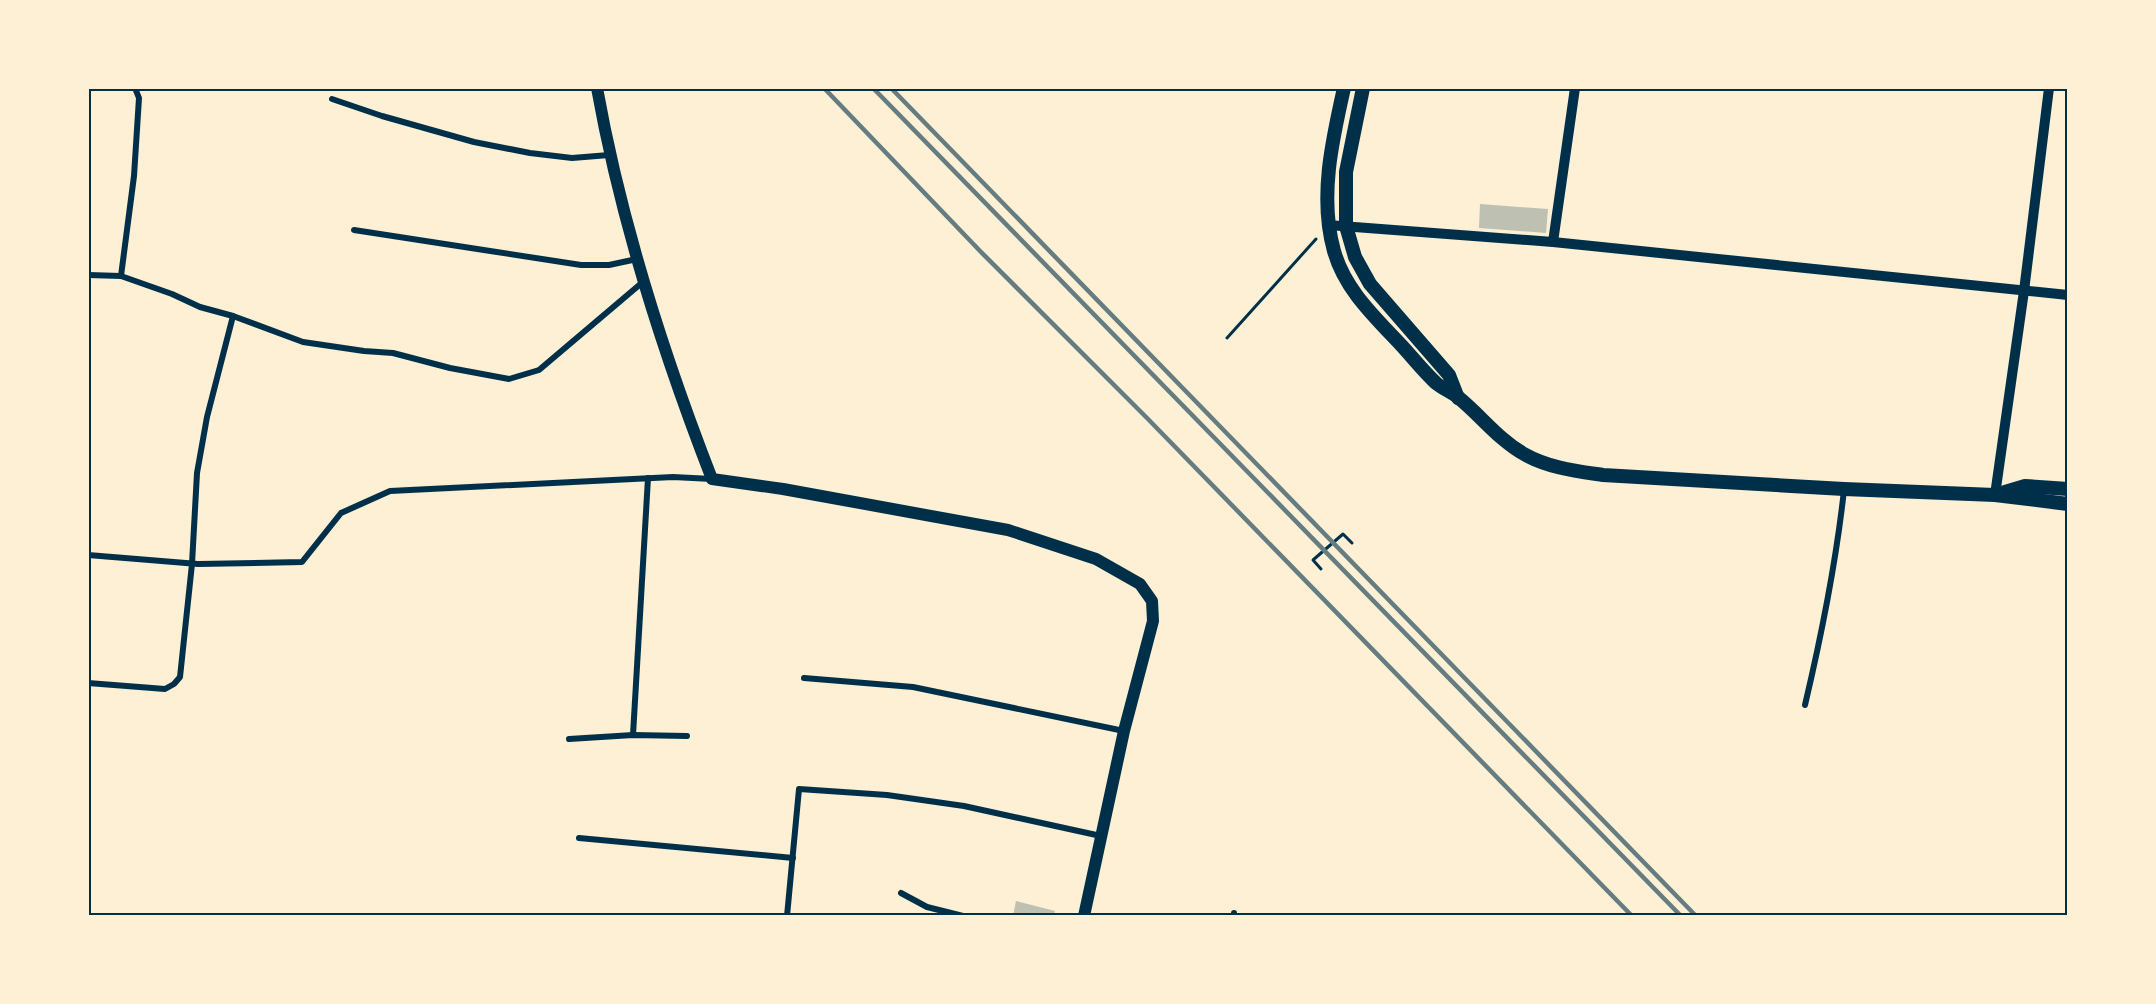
<svg xmlns="http://www.w3.org/2000/svg" width="2156" height="1004" viewBox="0 0 2156 1004" font-family="Manrope,sans-serif">
<style>
.building{fill:#bec0b2}
.lines{fill:none;stroke-linecap:round;stroke-linejoin:round}
.path{stroke:#003049;stroke-width:3}
.minor{stroke:#003049;stroke-width:6}
.tertiary{stroke:#003049;stroke-width:10}
.secondary{stroke:#003049;stroke-width:12}
.primary{stroke:#003049;stroke-width:14}
.rail{stroke:#657d81;stroke-width:4.5}
.neatline{fill:none;stroke:#003049;stroke-width:2}
</style>
<rect width="100%" height="100%" fill="#fdf0d5"/>
<g class="building">
<polygon points="1480,204 1548,209 1546,233 1479,228"/>
<polygon points="1016,901 1055,911 1054,916 1013,916"/>
</g>
<g class="lines">
<g class="path">
<polyline points="1227,338 1316,239"/>
<polyline points="1321,569 1313,560 1343,534 1352,543"/>
</g>
<g class="minor">
<polyline points="332,99 382,116 474,142 530,153 572,158 609,155"/>
<polyline points="354,230 581,265 609,265 637,259"/>
<polyline points="88,275 121,276 172,294 200,307 233,316 303,342 364,351 393,353 450,368 509,379 539,370 644,281"/>
<polyline points="121,276 134,176 139,98 135,88"/>
<polyline points="88,555 198,564 302,562 341,513 390,491 673,477 712,479"/>
<polyline points="804,678 913,687 1124,731"/>
<polyline points="88,683 165,689 174,684 180,677 192,564 197,473 207,417 233,316"/>
<path d="M1805 705C1822 633 1836 563 1844 490"/>
<polyline points="633,735 648,478"/>
<polyline points="569,739 633,735 687,736"/>
<polyline points="579,838 793,858"/>
<polyline points="901,893 927,907 963,916"/>
<polyline points="787,916 799,789 887,795 964,806 1101,836"/>
<polyline points="1234,916 1234,913"/>
</g>
<g class="tertiary">
<polyline points="1328,225 1553,242 2068,295"/>
<polyline points="1553,242 1575,88"/>
<polyline points="1995,495 2024,291 2049,88"/>
</g>
<path class="secondary" d="M597 88C621 222 663 353 712 479L783 489 1008 530 1096 559 1140 584 1152 601 1153 621 1124 731 1084 916"/>
<g class="primary">
<path d="M1344 88C1332 141 1319 198 1334 251 1345 290 1375 317 1402 346 1413 358 1424 372 1436 383 1443 389 1452 392 1459 398 1481 416 1499 440 1524 454 1549 468 1576 471 1603 475L1844 489 1995 495 2068 504"/>
<polyline points="1363,88 1346,172 1346,226 1355,257 1370,284 1449,375 1458,398"/>
<polyline points="1995,495 2025,486 2068,489"/>
</g>
<g class="rail">
<polyline points="824,88 980,251 1147,418 1632,916"/>
<polyline points="873,88 1681,916"/>
<polyline points="891,88 1696,916"/>
</g>
</g>
<rect width="2156" height="1004" fill="none" stroke="#fdf0d5" stroke-width="180"/>
<rect x="90" y="90" width="1976" height="824" class="neatline"/>
</svg>
